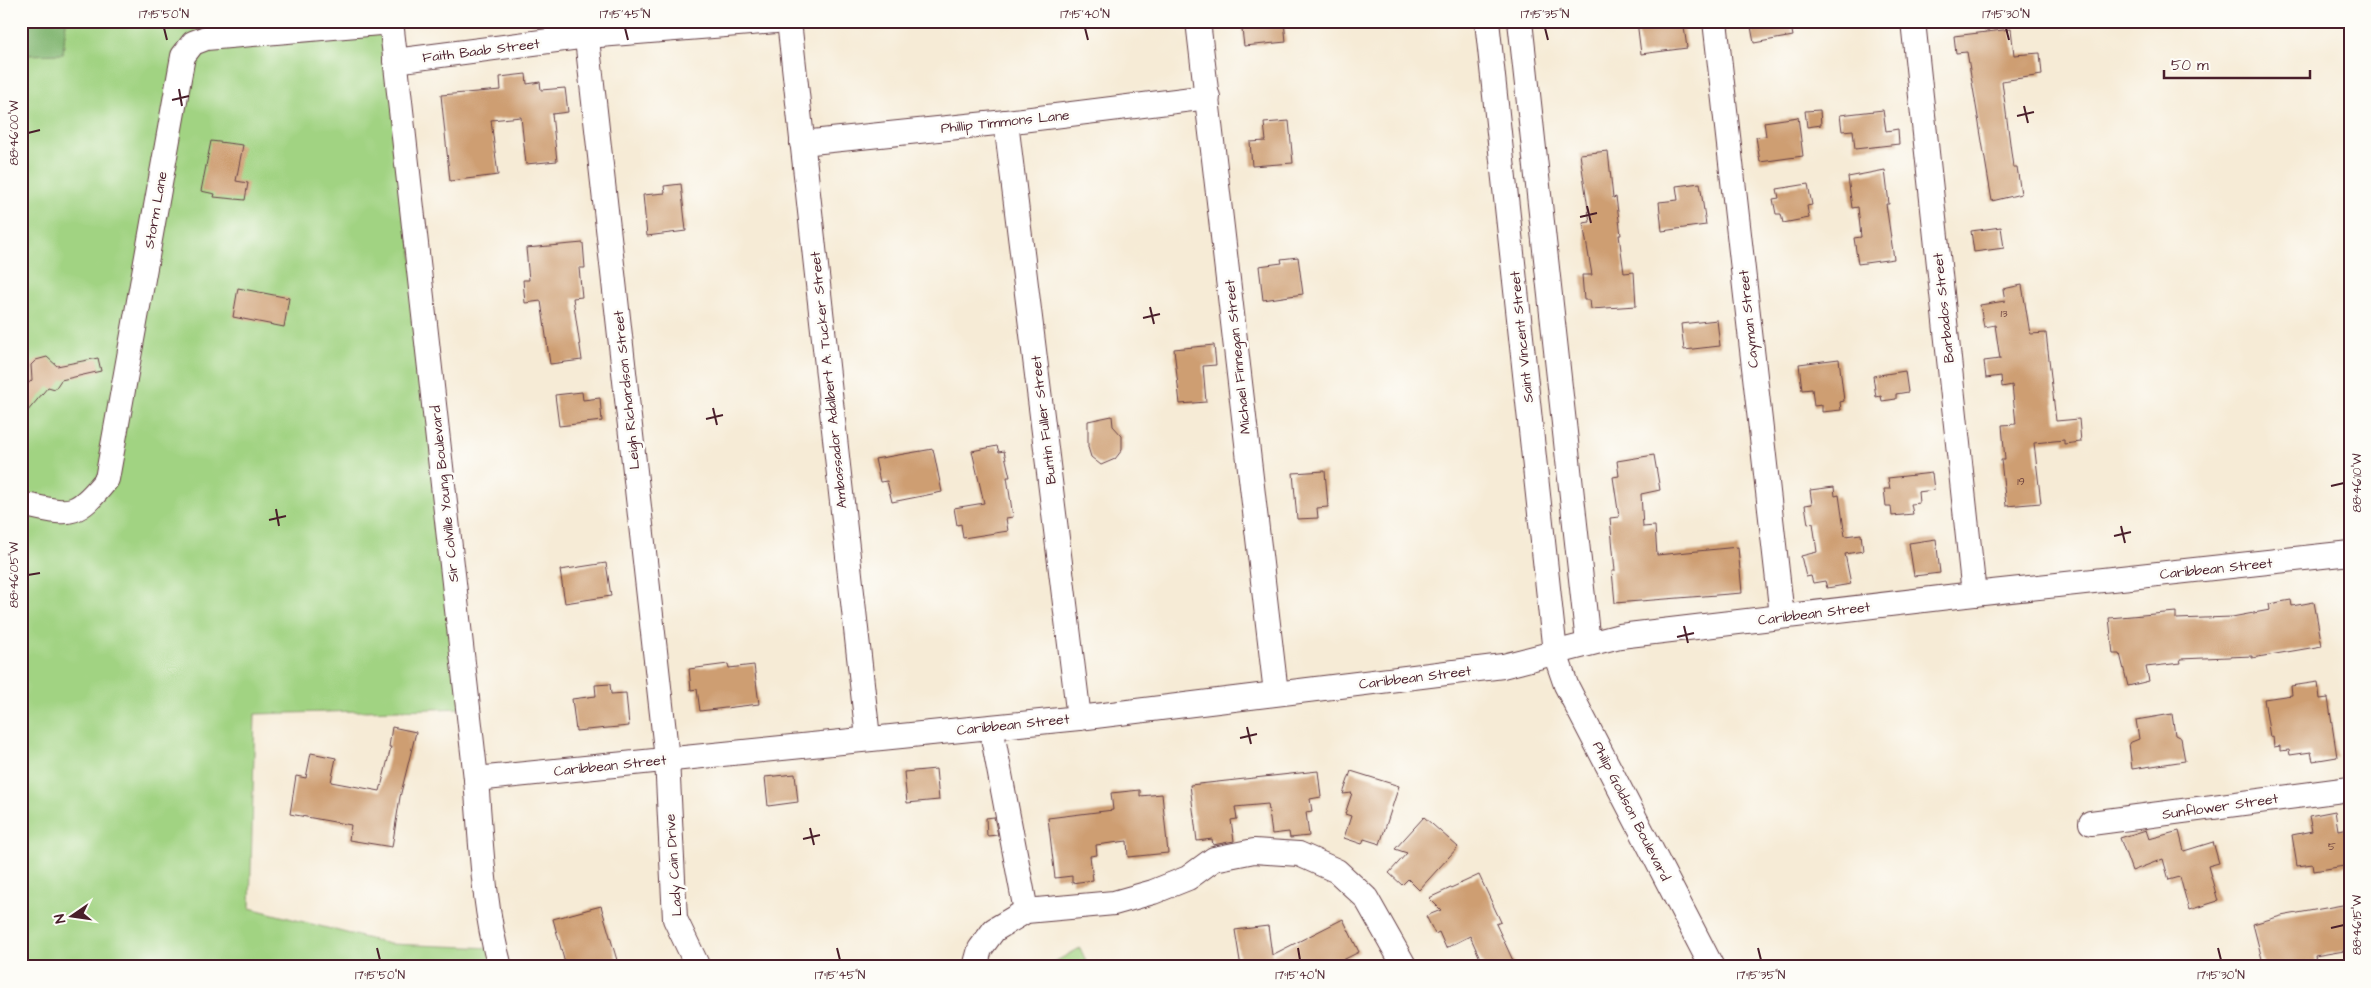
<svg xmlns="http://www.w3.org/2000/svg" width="2371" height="988" viewBox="0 0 2371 988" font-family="'Architects Daughter',sans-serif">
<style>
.green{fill:#a1d382;stroke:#767956}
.forest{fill:#80b570;stroke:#656a4e}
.building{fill:#ce9e72}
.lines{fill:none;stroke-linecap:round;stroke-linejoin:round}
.minor-casing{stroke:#643e45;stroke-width:26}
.minor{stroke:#fff;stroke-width:24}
.ticks{fill:none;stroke:#4a1f2b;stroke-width:2}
.labels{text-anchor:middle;stroke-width:5;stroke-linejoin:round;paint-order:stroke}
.number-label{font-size:11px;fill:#6b3f3d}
.street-label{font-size:14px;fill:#4a1f2b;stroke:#fdfcf7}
.neatline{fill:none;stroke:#4a1f2b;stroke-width:2}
.ticks-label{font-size:12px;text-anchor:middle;fill:#4a1f2b}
</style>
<rect width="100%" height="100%" fill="#fdfcf7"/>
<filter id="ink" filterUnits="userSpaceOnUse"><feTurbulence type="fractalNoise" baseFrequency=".02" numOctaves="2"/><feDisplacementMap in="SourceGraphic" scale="10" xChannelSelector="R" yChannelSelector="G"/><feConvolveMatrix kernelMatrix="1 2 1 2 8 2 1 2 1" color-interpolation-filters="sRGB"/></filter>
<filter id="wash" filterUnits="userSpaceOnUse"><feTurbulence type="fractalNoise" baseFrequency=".0096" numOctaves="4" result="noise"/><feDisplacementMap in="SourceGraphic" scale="20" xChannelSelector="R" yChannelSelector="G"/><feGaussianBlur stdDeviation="1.12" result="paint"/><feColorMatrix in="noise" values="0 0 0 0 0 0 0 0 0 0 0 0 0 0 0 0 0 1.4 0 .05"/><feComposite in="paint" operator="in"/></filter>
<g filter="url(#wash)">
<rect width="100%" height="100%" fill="#f6ebd6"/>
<g class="green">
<polygon points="66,21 383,21 468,708 255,714 250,908 389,944 495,948 500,967 21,967 21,55 63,54"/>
<polygon points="1080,948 1089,967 1045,967"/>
</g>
<polygon class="forest" points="21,21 66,21 63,54 21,55"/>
<g id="blocks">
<g class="building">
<polygon points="1241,21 1284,21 1286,42 1244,46"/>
<polygon points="1637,21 1678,21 1679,27 1684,27 1687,48 1641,54"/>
<polygon points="1750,21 1790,21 1793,36 1754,43"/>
<polygon points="2011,29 2014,55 2040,53 2042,75 2002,81 2013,167 2017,167 2021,194 1992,201 1967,52 1956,53 1954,36"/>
<polygon points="526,74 527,84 540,82 541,90 565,88 568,112 552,114 557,161 526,164 521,117 491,120 498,175 450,181 441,95 501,90 500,77"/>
<polygon points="1820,110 1821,125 1807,127 1805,111"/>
<polygon points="1883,110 1886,131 1898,129 1899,144 1855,149 1853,130 1842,131 1840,115"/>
<polygon points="1798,117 1803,156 1760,162 1756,137 1766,136 1764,122"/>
<polygon points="1289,121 1293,163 1252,166 1250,142 1266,141 1264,123"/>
<polygon points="211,141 243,145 236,181 248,183 245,200 214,197 215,194 201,191"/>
<polygon points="1608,151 1613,198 1616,197 1621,235 1619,235 1624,273 1634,272 1636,306 1591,309 1590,300 1584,300 1582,275 1592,275 1583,223 1590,222 1580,154"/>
<polygon points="1885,170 1889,204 1886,204 1894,259 1858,264 1854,238 1861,237 1858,207 1852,208 1848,177"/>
<polygon points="1700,183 1706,225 1662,231 1659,202 1678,200 1676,186"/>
<polygon points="681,184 686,231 647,236 643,195 665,193 664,186"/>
<polygon points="1808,184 1812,205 1807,206 1809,218 1783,223 1781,214 1776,214 1773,199 1779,198 1777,189"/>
<polygon points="2001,227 2004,248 1974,252 1971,231"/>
<polygon points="583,243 585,268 579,268 582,297 573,298 582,360 550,364 541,301 525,303 523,280 529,280 526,248"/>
<polygon points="1298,257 1303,294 1263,300 1259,266 1282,263 1281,259"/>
<polygon points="2022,285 2030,334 2046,333 2056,421 2079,419 2081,442 2064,444 2064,440 2034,443 2041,503 2006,506 2001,460 2005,460 2002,425 2016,424 2012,385 2002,387 2001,376 1986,378 1984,361 2000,359 1995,325 1984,327 1980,305 2005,301 2003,289"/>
<polygon points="238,288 289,298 284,327 233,317"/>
<polygon points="1717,320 1720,346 1684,350 1681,324"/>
<polygon points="1214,345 1216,365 1203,366 1206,402 1180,404 1174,349"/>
<polygon points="47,357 57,366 98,358 101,371 61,380 55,389 48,387 21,419 21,390 32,380 31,365 36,360"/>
<polygon points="1839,359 1844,401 1840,402 1841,410 1822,412 1822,405 1814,406 1812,389 1802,390 1799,364"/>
<polygon points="1905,371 1908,392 1896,394 1896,399 1882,401 1881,396 1876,397 1873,376"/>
<polygon points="582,392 583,400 600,398 602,421 559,426 555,395"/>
<polygon points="1112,416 1113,426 1122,436 1122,450 1115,459 1101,465 1091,457 1088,447 1088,421"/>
<polygon points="997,446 999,452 1004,451 1010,477 1007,477 1013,517 1006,518 1008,531 963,538 961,524 957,525 954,508 984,503 972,451"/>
<polygon points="933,449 942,492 892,502 887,481 880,482 875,459"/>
<polygon points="1654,455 1660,490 1641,494 1643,527 1655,526 1657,555 1738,547 1742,593 1615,603 1612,571 1615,571 1610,518 1619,517 1613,477 1619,476 1617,461"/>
<polygon points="1325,471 1328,507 1317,508 1318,518 1297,519 1293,473"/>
<polygon points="1932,473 1934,490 1918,492 1919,503 1911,504 1913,514 1892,516 1891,506 1886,506 1884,489 1890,489 1888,478"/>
<polygon points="1834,487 1835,496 1839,495 1845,536 1861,534 1863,551 1845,554 1851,584 1827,588 1825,581 1813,583 1811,576 1806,577 1801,556 1817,552 1813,523 1808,524 1805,505 1812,504 1810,490"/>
<polygon points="1936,539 1940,573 1914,576 1909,543"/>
<polygon points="606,563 611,596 565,603 560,570"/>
<polygon points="2291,600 2292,606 2314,602 2322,646 2252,658 2252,656 2180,659 2181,663 2146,667 2149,681 2128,686 2120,654 2113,654 2109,618 2176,612 2176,619 2232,617 2270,610 2269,604"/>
<polygon points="728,664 729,668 754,665 759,704 700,711 697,689 691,690 689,669"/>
<polygon points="2318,682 2320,699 2328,698 2337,757 2313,761 2311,752 2290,755 2289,750 2280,751 2280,746 2274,747 2273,736 2270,737 2264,699 2292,695 2291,686"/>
<polygon points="610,684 611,694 626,693 629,726 576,731 572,699 596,696 595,685"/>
<polygon points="2172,714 2175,735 2181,738 2185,761 2132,769 2129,743 2139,739 2136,720"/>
<polygon points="392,727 416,732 400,797 392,847 349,840 351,825 290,814 296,776 306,778 311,753 336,758 331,782 380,791 391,747 389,747"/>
<polygon points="936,769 939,800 907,803 904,772"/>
<polygon points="1318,771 1321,797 1310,799 1312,811 1306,812 1309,836 1290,838 1289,832 1272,834 1268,804 1235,807 1237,819 1231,820 1234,841 1213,845 1212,839 1197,841 1190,785"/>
<polygon points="1351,771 1399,786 1380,844 1364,839 1362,844 1344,838 1351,816 1345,814 1352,793 1343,794"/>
<polygon points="795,774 798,802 768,806 765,777"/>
<polygon points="1140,790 1140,796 1162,794 1168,853 1128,857 1127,841 1096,845 1097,855 1090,856 1093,880 1072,883 1072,876 1055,878 1048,818 1113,810 1111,793"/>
<polygon points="2335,811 2338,830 2350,828 2350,865 2314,871 2313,864 2297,866 2292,835 2312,831 2309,816"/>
<polygon points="994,817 998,835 987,836 986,818"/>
<polygon points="1424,817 1458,847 1419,890 1408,879 1402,885 1389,873 1407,853 1395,849"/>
<polygon points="2146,830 2149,839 2179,831 2184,851 2213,842 2219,863 2208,866 2218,901 2189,910 2180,877 2169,880 2163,859 2132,871 2120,838"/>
<polygon points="1479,875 1501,922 1496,924 1516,967 1484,967 1470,936 1446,948 1439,932 1435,934 1426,916 1441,910 1429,898"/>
<polygon points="2348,904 2350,950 2315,956 2316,962 2296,967 2264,967 2253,924 2281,916"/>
<polygon points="601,906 619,967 566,967 553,919"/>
<polygon points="1343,919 1359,952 1329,967 1241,967 1235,930 1268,926 1272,955"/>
</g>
</g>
</g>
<g filter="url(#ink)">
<use href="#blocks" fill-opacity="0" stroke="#643e45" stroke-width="1"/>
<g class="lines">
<g class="minor-casing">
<g id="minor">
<path d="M391 21 476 779C481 841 483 907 500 967"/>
<polyline points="585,21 667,759 675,919 698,967"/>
<polyline points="789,21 868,738"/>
<polyline points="1198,21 1276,693"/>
<polyline points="1487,21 1555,653 1566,685 1712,967"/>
<polyline points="1520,21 1588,643"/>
<polyline points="1715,21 1782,616"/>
<polyline points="1913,21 1974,594"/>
<polyline points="395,61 587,36 776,21"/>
<polyline points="1006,122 1079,718"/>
<polyline points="802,143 1006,122 1208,97"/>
<path d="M21 504C70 514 74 520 107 479L183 56 193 43 206 38 391 22"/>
<polyline points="991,727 1026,911"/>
<polyline points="476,779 1079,718 1503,666 1620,636 1974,594 2350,553"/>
<polyline points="2091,823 2350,789"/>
<polyline points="975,967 980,949 994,930 1026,911 1114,903 1153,892 1188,878 1214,859 1254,851 1299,854 1337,871 1366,898 1405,967"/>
</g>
</g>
<use href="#minor" class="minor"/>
</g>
</g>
<path class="ticks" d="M164 28 167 40M625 28 628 40M1085 28 1088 40M1545 28 1548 40M2006 28 2009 40M179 89 182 106M172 100 189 96M2024 106 2028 123M2017 116 2034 112M28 133 40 130M1587 206 1591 223M1580 217 1597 213M1150 307 1154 324M1143 318 1160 314M713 408 717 425M706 419 723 415M2331 486 2344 483M276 509 279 526M269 520 286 516M2121 526 2125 543M2114 536 2131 532M28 575 40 573M1684 626 1688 643M1677 637 1694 633M1247 727 1251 744M1240 738 1257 734M810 828 814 845M803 839 820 835M2331 928 2344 925M377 948 380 960M837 948 840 960M1298 948 1300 960M1758 948 1761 960M2218 948 2221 960"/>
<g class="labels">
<g class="number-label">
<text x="2004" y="317">13</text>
<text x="2021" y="485">19</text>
<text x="2332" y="850">5</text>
</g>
<g class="street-label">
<text transform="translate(481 50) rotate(-7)" y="5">Faith Baab Street</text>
<text transform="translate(1005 121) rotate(-6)" y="5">Phillip Timmons Lane</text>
<text transform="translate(155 210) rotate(-80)" y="5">Storm Lane</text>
<text transform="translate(1943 308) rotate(-96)" y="5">Barbados Street</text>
<text transform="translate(1748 319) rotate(-96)" y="5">Cayman Street</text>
<text transform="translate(1521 337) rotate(-96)" y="5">Saint Vincent Street</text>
<text transform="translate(1237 357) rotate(-96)" y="5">Michael Finnegan Street</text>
<text transform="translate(828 380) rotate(-96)" y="5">Ambassador Adalbert A. Tucker Street</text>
<text transform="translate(626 390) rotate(-96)" y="5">Leigh Richardson Street</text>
<text transform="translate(1043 420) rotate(-97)" y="5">Buntin Fuller Street</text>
<text transform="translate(444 494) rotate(-96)" y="5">Sir Colville Young Boulevard</text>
<text transform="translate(2216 568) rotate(-6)" y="5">Caribbean Street</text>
<text transform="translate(1814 613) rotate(-7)" y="5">Caribbean Street</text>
<text transform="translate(1415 677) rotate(-7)" y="5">Caribbean Street</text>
<text transform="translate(1013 724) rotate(-6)" y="5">Caribbean Street</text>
<text transform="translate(610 765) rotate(-6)" y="5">Caribbean Street</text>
<text transform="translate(2220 806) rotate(-8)" y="5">Sunflower Street</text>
<text transform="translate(1632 811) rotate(63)" y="5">Philip Goldson Boulevard</text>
<text transform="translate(673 865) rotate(-94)" y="5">Lady Cain Drive</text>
</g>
</g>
<rect width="2371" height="988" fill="none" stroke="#fdfcf7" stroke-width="55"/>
<g transform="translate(72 916) rotate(257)" stroke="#fdfcf7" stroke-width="4" paint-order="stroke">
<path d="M0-4L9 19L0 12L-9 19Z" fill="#4a1f2b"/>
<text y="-8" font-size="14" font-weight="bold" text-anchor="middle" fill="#4a1f2b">N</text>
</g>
<path d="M2164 70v8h146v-8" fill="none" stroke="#4a1f2b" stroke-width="2.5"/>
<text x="2171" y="70" font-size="15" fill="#4a1f2b" stroke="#fdfcf7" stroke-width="4" paint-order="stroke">50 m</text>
<rect x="28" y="28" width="2316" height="932" class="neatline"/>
<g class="ticks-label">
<text x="164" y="18">17°15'50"N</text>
<text x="625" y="18">17°15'45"N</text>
<text x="1085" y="18">17°15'40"N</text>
<text x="1545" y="18">17°15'35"N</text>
<text x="2006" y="18">17°15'30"N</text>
<text transform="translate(14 133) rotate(-90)" y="4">88°46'00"W</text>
<text transform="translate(2357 483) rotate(-90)" y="4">88°46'10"W</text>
<text transform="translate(14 575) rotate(-90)" y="4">88°46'05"W</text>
<text transform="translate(2357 925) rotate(-90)" y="4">88°46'15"W</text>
<text x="380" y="979">17°15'50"N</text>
<text x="840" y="979">17°15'45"N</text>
<text x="1300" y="979">17°15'40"N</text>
<text x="1761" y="979">17°15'35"N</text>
<text x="2221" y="979">17°15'30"N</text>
</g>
</svg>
